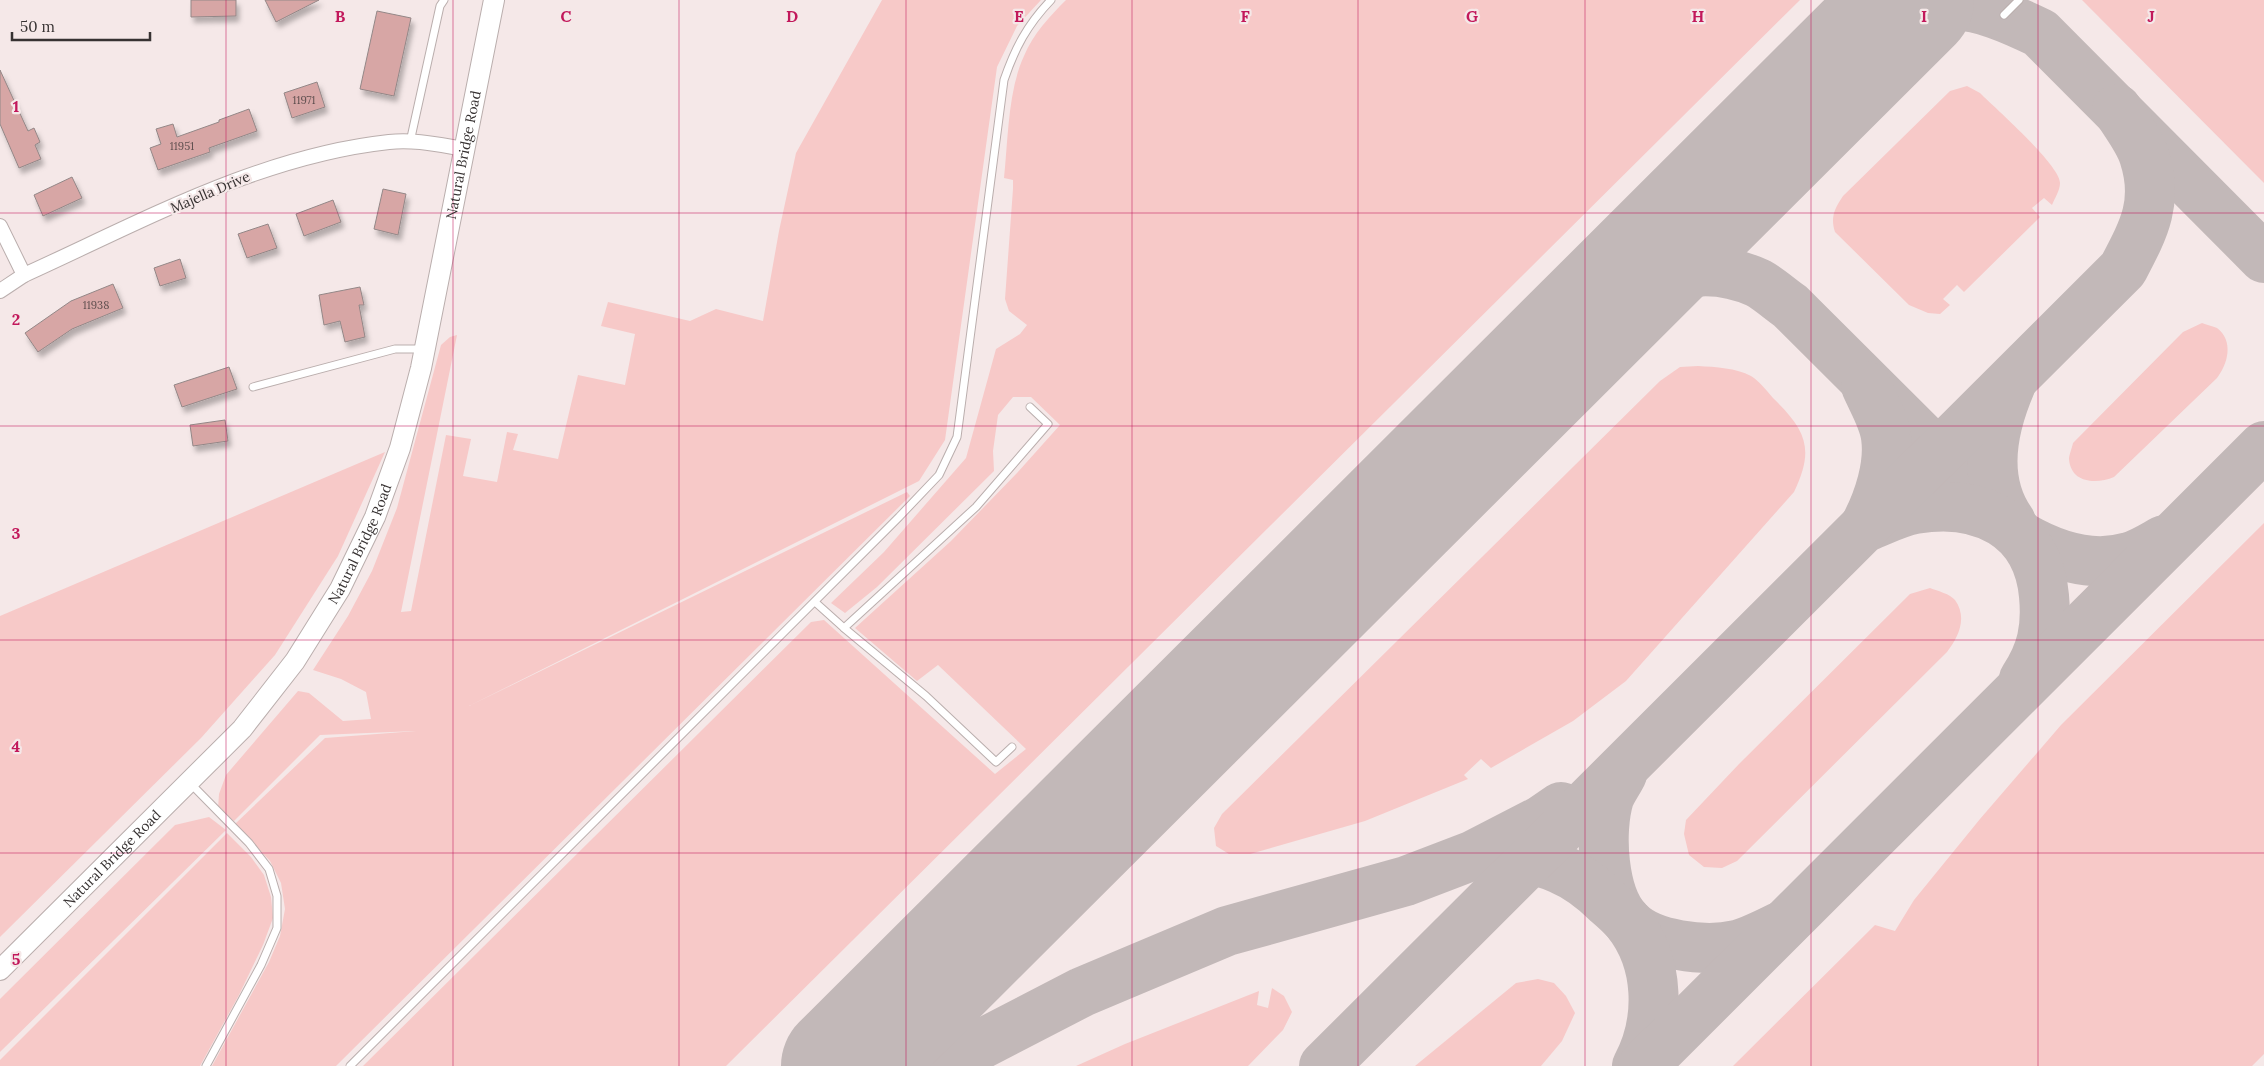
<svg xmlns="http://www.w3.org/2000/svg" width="2264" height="1066" viewBox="0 0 2264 1066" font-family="Lora,serif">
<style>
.green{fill:#f7c9c8}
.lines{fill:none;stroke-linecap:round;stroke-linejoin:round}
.taxiway{stroke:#c2b8b8;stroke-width:50}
.runway{stroke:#c2b8b8;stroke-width:124}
.building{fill:#d7a6a5;stroke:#938787;filter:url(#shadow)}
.lane-casing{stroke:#baaead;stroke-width:9}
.street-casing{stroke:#baaead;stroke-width:16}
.secondary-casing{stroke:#baaead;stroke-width:22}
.lane{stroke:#fff;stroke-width:7}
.street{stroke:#fff;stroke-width:14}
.secondary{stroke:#fff;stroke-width:20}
.grid{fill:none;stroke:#c2185b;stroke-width:1;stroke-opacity:0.55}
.labels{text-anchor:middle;stroke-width:4.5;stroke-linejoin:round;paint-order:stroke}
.number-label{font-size:11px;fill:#5f4f4f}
.street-label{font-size:14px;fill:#373232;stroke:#f5e8e8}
.grid-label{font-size:16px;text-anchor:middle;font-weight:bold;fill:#c2185b;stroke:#f5e8e8;stroke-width:4.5;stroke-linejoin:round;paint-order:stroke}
</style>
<defs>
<filter id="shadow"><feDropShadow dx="3" dy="5.5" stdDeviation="2.5" flood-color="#0004"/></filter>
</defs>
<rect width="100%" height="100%" fill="#f5e8e8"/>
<g class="green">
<polygon points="882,0 1041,0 1017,26 997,67 945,440 919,481 469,706 907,492 910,496 336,1066 212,1066 269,962 280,936 285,909 281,883 270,861 235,824 325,738 416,731 320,735 234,821 218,809 219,794 226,775 298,691 309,693 343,721 371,719 366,692 341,679 313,670 348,616 372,571 397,508 441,345 450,337 457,335 401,612 411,611 446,435 471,439 463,476 497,482 507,432 518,434 513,450 558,459 578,375 625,385 635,334 601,326 608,302 690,321 716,309 763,321 779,231 796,153"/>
<path d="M1066 0H1800L726 1066H363L811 622 824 620 995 774 1026 749 938 665 917 681 855 628 951 541 1017 473 1060 425 1031 397H1013L998 415 993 451 994 471 877 587 845 613 831 603 884 552 966 458 996 349 1020 334 1027 325 1009 311 1005 299 1013 189V180L1004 178C1008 140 1008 90 1024 56 1033 34 1050 16 1066 0Z"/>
<polygon points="2082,0 2264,0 2264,183"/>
<path d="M1967 86 1980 93C1995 108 2060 165 2060 183 2060 190 2055 198 2052 205L2044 198 2032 208 2040 217 1964 292 1957 285 1943 299 1950 305 1940 314 1928 313 1909 305 1835 232C1830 217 1835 208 1843 196L1950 91Z"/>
<path d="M2202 323C2206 325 2213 326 2217 328 2234 341 2228 364 2217 378L2114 477C2097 484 2071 484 2069 459 2069 455 2072 448 2073 443L2183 332Z"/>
<path d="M1698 366C1716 367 1736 368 1751 376 1759 381 1767 391 1773 398 1806 430 1815 449 1794 492L1626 681 1573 721 1491 768 1481 759 1464 775 1468 779 1365 821 1250 854H1229L1216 846 1214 828 1222 814 1660 381 1680 367Z"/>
<polygon points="385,452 338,556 275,655 201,738 0,937 0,616"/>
<polygon points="2264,523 2264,1054 2252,1066 1733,1066 1875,925 1895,931 1914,900 1980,819 2061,725"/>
<path d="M1930 588C1938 591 1950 594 1955 600 1968 618 1958 638 1947 652L1737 861 1722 868 1704 867 1689 855 1684 834 1686 820 1739 764 1910 594Z"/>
<polygon points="209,817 226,830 0,1052 0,999 175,825"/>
<polygon points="227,833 251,857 264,875 271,897 273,918 263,945 239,995 200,1066 0,1066 0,1060"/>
<polygon points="1538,979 1554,983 1566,996 1575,1013 1562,1041 1541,1066 1415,1066 1516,983"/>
<polygon points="1272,988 1284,996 1292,1012 1283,1030 1248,1066 1076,1066 1125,1044 1259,991 1257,1005 1268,1008"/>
</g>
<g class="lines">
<g class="taxiway">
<path d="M1880 33C1902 23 1925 9 1949 6 1977 3 2015 21 2040 33L2264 258"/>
<path d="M1602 311C1654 279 1698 256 1758 283 1769 289 1780 299 1790 306L2022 537C2055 556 2092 568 2129 557 2141 554 2153 546 2164 540"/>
<path d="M2011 384C1992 428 1981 480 2011 522"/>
<path d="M1866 386C1873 402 1884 420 1886 437 1890 465 1879 499 1866 524"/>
<path d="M1868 526C1883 520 1899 512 1915 509 1980 498 2038 525 2044 596 2047 628 2042 652 2024 679"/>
<path d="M1622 774C1618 782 1612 790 1609 798 1599 831 1602 896 1628 922 1650 946 1706 952 1737 945 1751 941 1765 934 1779 927"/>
<path d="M1501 858C1544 857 1577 872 1607 902 1614 908 1621 914 1627 921 1660 962 1661 1021 1637 1066"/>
<polyline points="939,1066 1082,992 1227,931 1406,881 1474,855 1542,820 1561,807"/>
<path d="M1324 1066 2123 269C2144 229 2159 202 2144 156 2139 140 2126 124 2117 109"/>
<polyline points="1643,1066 2264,446"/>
</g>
<polyline class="runway" points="843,1066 1912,0"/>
</g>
<g class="building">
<polygon points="191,0 236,0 236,16 191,17"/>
<polygon points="265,0 319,0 276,22"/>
<polygon points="377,11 411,18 394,96 360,89"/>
<polygon points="0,70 28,131 34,128 40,142 35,145 41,159 19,168 0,124"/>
<polygon points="317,82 325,107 292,118 284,93"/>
<polygon points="249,109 257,131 209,148 210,152 158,170 150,148 161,144 156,129 173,124 177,137 219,122 219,120"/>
<polygon points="72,177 82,198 43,216 34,195"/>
<polygon points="383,189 406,194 398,235 374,229"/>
<polygon points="333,200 341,222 304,236 296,214"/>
<polygon points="268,224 277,248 247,258 238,234"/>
<polygon points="180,259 186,278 160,286 154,268"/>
<polygon points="113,284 123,308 72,329 38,352 25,333 71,301"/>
<polygon points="360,287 364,305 359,305 365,337 345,342 340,321 324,325 319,295"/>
<polygon points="229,367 237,389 182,407 174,385"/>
<polygon points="225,420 228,441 193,446 190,425"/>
</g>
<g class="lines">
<g class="lane-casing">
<g id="lane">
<polyline points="2004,15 2019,0"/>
<polyline points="410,142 440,6 444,0"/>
<polyline points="253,387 395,349 422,349"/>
<polyline points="815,602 844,628 976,507 1048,424 1030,407"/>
<polyline points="844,628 926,696 996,762 1012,747"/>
<polyline points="190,783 249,843 269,869 277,896 277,928 261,965 206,1066"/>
<path d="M350 1066 899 517 939 475 957 437 1004 80C1015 48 1027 25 1051 0"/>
</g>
</g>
<g class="street-casing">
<g id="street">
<polyline points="0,226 24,275"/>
<path d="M0 291 24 275C141 222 259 156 389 142 414 139 440 145 465 149"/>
</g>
</g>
<g class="secondary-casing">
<g id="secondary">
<path id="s1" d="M0 970 242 729 295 661 340 589 375 517 400 448 421 368 494 0"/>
</g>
</g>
<use href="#lane" class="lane"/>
<use href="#street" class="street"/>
<use href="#secondary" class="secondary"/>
</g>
<path class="grid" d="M226 0V1066M453 0V1066M679 0V1066M906 0V1066M1132 0V1066M1358 0V1066M1585 0V1066M1811 0V1066M2038 0V1066M0 213H2264M0 426H2264M0 640H2264M0 853H2264"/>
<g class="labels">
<g class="number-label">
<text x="304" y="104">11971</text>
<text x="182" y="150">11951</text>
<text x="96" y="309">11938</text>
</g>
<g class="street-label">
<text dy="5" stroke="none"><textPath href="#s1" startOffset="966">Natural Bridge Road</textPath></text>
<text transform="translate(210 192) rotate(-23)" y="5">Majella Drive</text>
<text dy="5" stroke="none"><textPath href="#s1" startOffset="562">Natural Bridge Road</textPath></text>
<text dy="5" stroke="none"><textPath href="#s1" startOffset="158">Natural Bridge Road</textPath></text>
</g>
</g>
<g class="grid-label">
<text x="340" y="22">B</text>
<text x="566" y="22">C</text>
<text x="792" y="22">D</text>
<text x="1019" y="22">E</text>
<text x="1245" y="22">F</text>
<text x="1472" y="22">G</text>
<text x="1698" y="22">H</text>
<text x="1924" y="22">I</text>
<text x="2151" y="22">J</text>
<text x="16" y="112">1</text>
<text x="16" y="325">2</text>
<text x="16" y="539">3</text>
<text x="16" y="752">4</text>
<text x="16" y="965">5</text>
</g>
<path d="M12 32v8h138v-8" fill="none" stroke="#373232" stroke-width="2.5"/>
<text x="20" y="32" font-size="15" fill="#373232" stroke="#f5e8e8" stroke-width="4" paint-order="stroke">50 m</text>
</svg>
